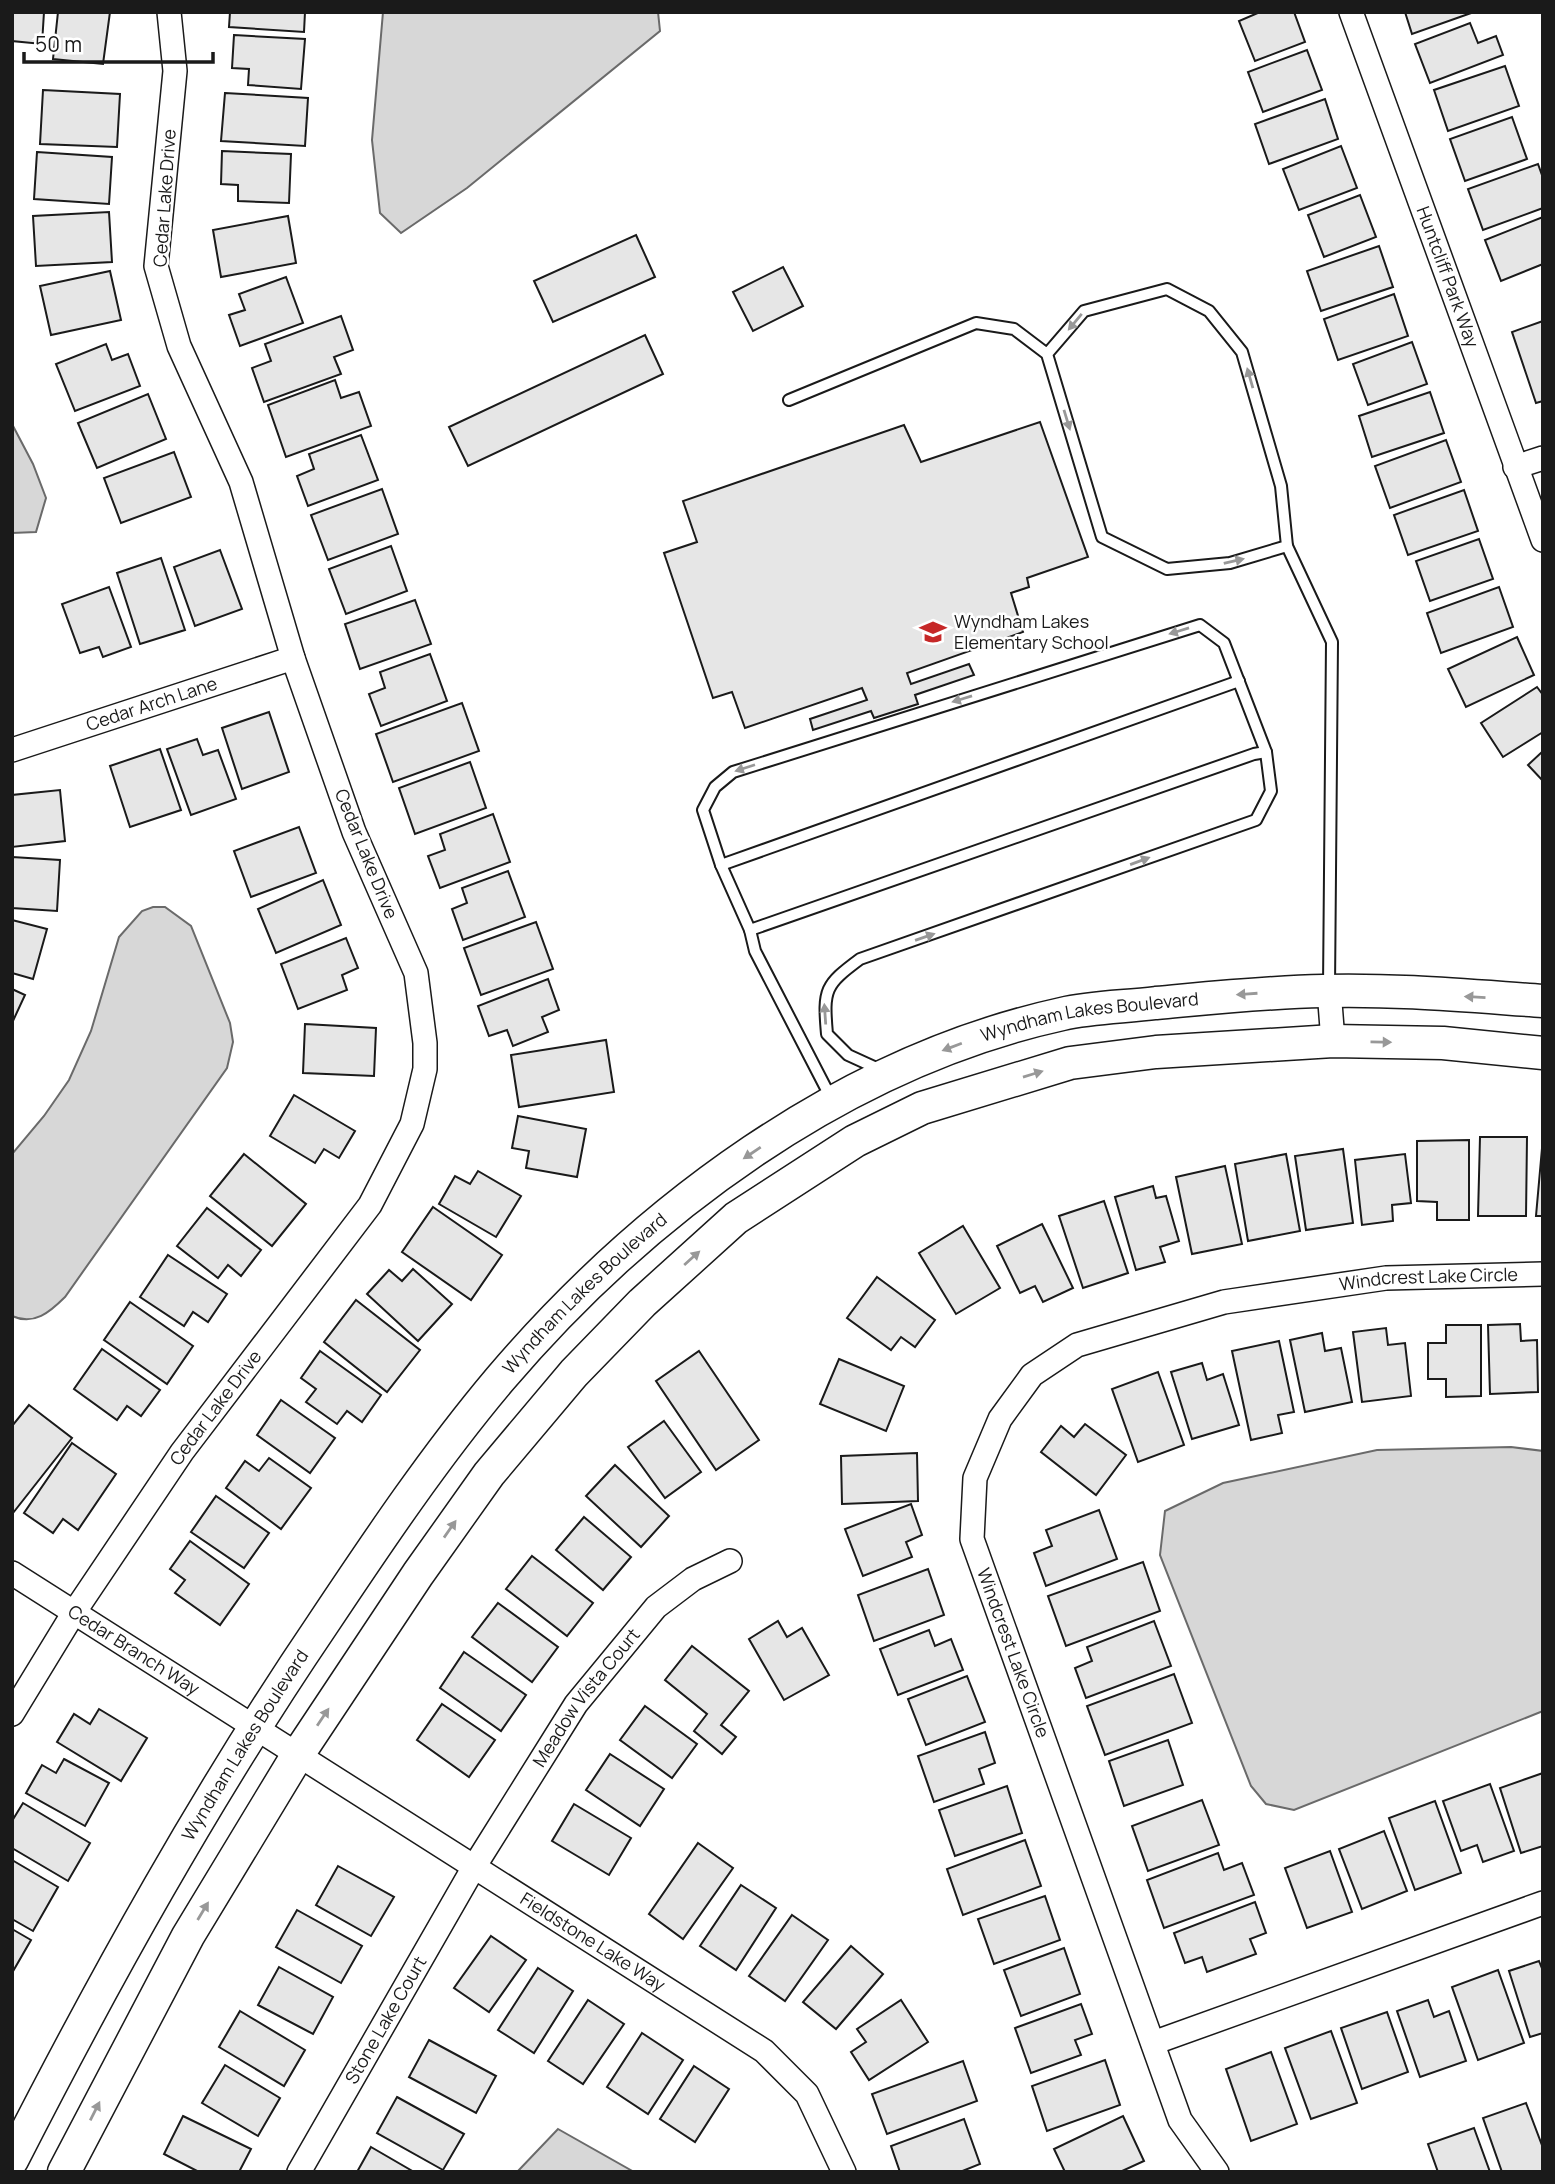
<svg xmlns="http://www.w3.org/2000/svg" width="1555" height="2184" viewBox="0 0 1555 2184" font-family="Manrope,sans-serif">
<style>
.water{fill:#d7d7d7;stroke:#6a6a6a;stroke-width:2}
.building{fill:#e6e6e6;stroke:#1a1a1a;stroke-width:2}
.lines{fill:none;stroke-linecap:round;stroke-linejoin:round}
.lane-casing{stroke:#1a1a1a;stroke-width:14}
.street-casing{stroke:#1a1a1a;stroke-width:26}
.secondary-casing{stroke:#1a1a1a;stroke-width:35}
.lane{stroke:#fff;stroke-width:10}
.street{stroke:#fff;stroke-width:23}
.secondary{stroke:#fff;stroke-width:32}
.oneway{fill:#989898}
.labels{text-anchor:middle;stroke-width:5;stroke-linejoin:round;paint-order:stroke}
.street-label{font-size:18px;fill:#1a1a1a;stroke:#fff}
.poi-label{font-size:18px;fill:#1a1a1a;stroke:#fff;text-anchor:start}
</style>
<rect width="100%" height="100%" fill="#fff"/>
<g class="water">
<polygon points="383,12 658,12 660,31 467,188 401,233 380,213 372,140"/>
<polygon points="12,424 33,464 46,498 36,532 12,533"/>
<path d="M153 907H165L191 926 230 1023 233 1042 227 1068 65 1297C50 1312 34 1326 12 1316V1154L44 1116 69 1080 91 1031 119 937 142 911Z"/>
<polygon points="1511,1447 1543,1451 1543,1711 1294,1810 1266,1804 1251,1786 1160,1555 1165,1511 1223,1483 1377,1450"/>
<polygon points="558,2129 634,2172 517,2172"/>
</g>
<g class="building">
<polygon points="12,12 44,12 42,44 12,41"/>
<polygon points="58,12 110,12 103,64 53,59"/>
<polygon points="230,12 305,12 304,32 229,27"/>
<polygon points="1260,12 1294,12 1305,42 1255,61 1239,21"/>
<polygon points="1405,12 1474,12 1412,34"/>
<polygon points="1470,23 1478,43 1496,36 1503,55 1430,83 1415,44"/>
<polygon points="234,35 305,39 301,89 248,85 249,69 232,68"/>
<polygon points="1307,50 1322,90 1263,112 1248,72"/>
<polygon points="1505,66 1519,106 1448,131 1434,90"/>
<polygon points="43,90 120,94 117,147 40,144"/>
<polygon points="225,93 308,98 305,146 221,141"/>
<polygon points="1325,99 1338,139 1269,164 1255,124"/>
<polygon points="1512,117 1527,159 1465,181 1450,139"/>
<polygon points="1341,146 1357,188 1299,210 1283,169"/>
<polygon points="222,151 291,154 289,203 238,201 238,185 221,184"/>
<polygon points="37,152 112,157 109,204 34,199"/>
<polygon points="1538,164 1543,178 1543,208 1483,230 1468,189"/>
<polygon points="1360,195 1376,237 1324,257 1308,215"/>
<polygon points="109,212 112,262 36,266 33,216"/>
<polygon points="288,216 296,263 221,277 213,230"/>
<polygon points="1543,217 1543,264 1501,281 1485,240"/>
<polygon points="636,235 655,277 553,322 534,281"/>
<polygon points="1379,246 1393,287 1321,311 1307,271"/>
<polygon points="783,267 803,306 753,331 733,292"/>
<polygon points="110,271 121,320 51,335 40,286"/>
<polygon points="286,277 303,323 240,346 229,315 245,310 239,294"/>
<polygon points="1394,294 1408,336 1338,360 1324,319"/>
<polygon points="341,316 353,350 334,357 341,374 264,402 252,368 271,361 265,344"/>
<polygon points="1543,321 1543,401 1536,403 1512,332"/>
<polygon points="645,335 663,374 468,466 449,427"/>
<polygon points="1412,342 1427,384 1368,405 1353,364"/>
<polygon points="106,344 112,360 128,354 140,386 75,411 56,364"/>
<polygon points="335,380 341,398 359,392 371,426 286,457 268,405"/>
<polygon points="1430,392 1444,433 1372,457 1359,416"/>
<polygon points="148,394 166,439 97,468 78,423"/>
<polygon points="1040,422 1088,557 1027,578 1029,587 1011,593 1023,632 907,673 911,684 969,664 974,675 915,695 918,704 874,718 871,711 813,730 810,719 867,700 862,688 745,728 732,692 713,698 664,553 697,542 683,501 904,425 921,462"/>
<polygon points="361,435 378,480 308,506 297,476 314,469 309,454"/>
<polygon points="1446,440 1461,482 1390,508 1375,466"/>
<polygon points="174,452 191,497 121,523 104,478"/>
<polygon points="382,489 398,534 328,560 311,515"/>
<polygon points="1464,490 1478,531 1408,555 1394,515"/>
<polygon points="1479,539 1493,579 1430,601 1416,561"/>
<polygon points="391,546 407,591 346,614 329,569"/>
<polygon points="220,550 242,609 195,626 174,567"/>
<polygon points="161,558 185,630 140,644 117,573"/>
<polygon points="109,587 131,647 103,657 99,647 80,653 62,604"/>
<polygon points="1499,587 1513,627 1441,653 1427,613"/>
<polygon points="415,600 431,644 360,669 345,624"/>
<polygon points="1517,637 1534,675 1466,707 1448,669"/>
<polygon points="430,654 447,701 381,726 369,694 385,688 380,672"/>
<polygon points="1537,687 1543,695 1543,732 1503,757 1481,723"/>
<polygon points="462,703 479,751 393,782 376,734"/>
<polygon points="269,712 289,772 242,789 222,728"/>
<polygon points="197,739 203,755 218,750 236,799 191,815 167,749"/>
<polygon points="160,749 181,810 130,827 110,766"/>
<polygon points="1543,751 1543,781 1528,765"/>
<polygon points="470,762 486,808 415,834 399,788"/>
<polygon points="60,790 65,841 12,847 12,795"/>
<polygon points="493,814 510,862 440,888 428,856 445,850 440,834"/>
<polygon points="299,827 316,873 251,897 234,851"/>
<polygon points="12,857 60,860 57,911 12,908"/>
<polygon points="508,871 525,917 463,940 452,909 467,903 462,888"/>
<polygon points="323,880 341,925 276,953 258,909"/>
<polygon points="12,920 47,929 33,979 12,973"/>
<polygon points="536,922 553,969 481,995 464,948"/>
<polygon points="346,938 358,968 342,975 347,990 298,1009 281,964"/>
<polygon points="548,979 559,1010 542,1017 548,1032 513,1046 507,1030 489,1036 478,1006"/>
<polygon points="12,989 25,995 12,1023"/>
<polygon points="305,1024 376,1028 374,1076 303,1073"/>
<polygon points="606,1040 614,1092 519,1107 511,1055"/>
<polygon points="294,1095 355,1131 339,1158 324,1149 315,1163 270,1136"/>
<polygon points="518,1116 586,1129 577,1177 526,1168 529,1151 512,1148"/>
<polygon points="1480,1137 1527,1137 1526,1216 1478,1216"/>
<polygon points="1543,1137 1543,1216 1536,1216"/>
<polygon points="1469,1140 1469,1220 1437,1220 1437,1202 1417,1201 1417,1141"/>
<polygon points="1343,1149 1353,1223 1306,1230 1295,1156"/>
<polygon points="244,1154 306,1204 272,1246 210,1196"/>
<polygon points="1286,1154 1300,1231 1248,1241 1235,1164"/>
<polygon points="1405,1154 1411,1203 1392,1205 1393,1221 1362,1225 1355,1160"/>
<polygon points="1225,1166 1242,1244 1192,1254 1176,1177"/>
<polygon points="478,1171 521,1196 496,1237 439,1204 455,1176 470,1184"/>
<polygon points="1153,1186 1156,1198 1166,1196 1179,1241 1160,1247 1165,1262 1136,1270 1115,1197"/>
<polygon points="1104,1201 1128,1273 1083,1288 1059,1216"/>
<polygon points="433,1207 502,1255 471,1300 402,1252"/>
<polygon points="207,1208 261,1250 241,1276 228,1265 218,1278 177,1246"/>
<polygon points="1042,1224 1073,1288 1043,1302 1035,1286 1020,1293 997,1246"/>
<polygon points="963,1226 1000,1288 956,1314 919,1253"/>
<polygon points="168,1255 227,1294 208,1322 193,1312 184,1326 140,1297"/>
<polygon points="413,1269 452,1304 418,1341 367,1294 389,1270 402,1281"/>
<polygon points="877,1277 935,1320 915,1347 901,1337 891,1350 847,1318"/>
<polygon points="356,1300 420,1350 387,1392 324,1342"/>
<polygon points="130,1302 193,1346 167,1384 104,1340"/>
<polygon points="1520,1324 1521,1341 1537,1340 1538,1392 1490,1394 1488,1325"/>
<polygon points="1446,1325 1481,1325 1481,1396 1446,1397 1446,1379 1428,1379 1428,1343 1446,1343"/>
<polygon points="1386,1328 1388,1345 1405,1343 1411,1396 1362,1402 1353,1332"/>
<polygon points="1322,1333 1325,1351 1341,1348 1352,1402 1305,1412 1290,1340"/>
<polygon points="1279,1341 1294,1412 1278,1415 1282,1433 1251,1440 1232,1351"/>
<polygon points="102,1349 160,1390 141,1416 127,1406 117,1420 74,1389"/>
<polygon points="320,1351 381,1395 362,1422 347,1411 337,1424 306,1402 316,1389 301,1378"/>
<polygon points="699,1351 759,1440 716,1470 656,1381"/>
<polygon points="839,1359 904,1386 886,1431 820,1404"/>
<polygon points="1202,1363 1207,1380 1223,1374 1239,1425 1192,1439 1171,1372"/>
<polygon points="1158,1372 1184,1445 1138,1462 1112,1389"/>
<polygon points="281,1400 335,1438 310,1473 257,1435"/>
<polygon points="29,1405 72,1438 13,1513 12,1426"/>
<polygon points="664,1421 701,1472 665,1498 628,1447"/>
<polygon points="1085,1424 1126,1455 1096,1495 1041,1452 1061,1426 1074,1437"/>
<polygon points="72,1443 116,1474 78,1530 63,1519 53,1533 24,1513"/>
<polygon points="917,1453 918,1501 842,1504 841,1456"/>
<polygon points="269,1458 311,1488 281,1529 226,1488 245,1461 259,1471"/>
<polygon points="615,1465 669,1516 641,1547 586,1496"/>
<polygon points="216,1496 269,1533 244,1568 191,1532"/>
<polygon points="911,1504 922,1535 906,1542 912,1557 863,1576 845,1529"/>
<polygon points="1099,1510 1117,1559 1046,1586 1034,1553 1052,1546 1046,1530"/>
<polygon points="584,1517 631,1557 603,1590 556,1550"/>
<polygon points="190,1541 249,1584 220,1625 175,1593 185,1580 170,1569"/>
<polygon points="532,1556 593,1603 567,1636 506,1589"/>
<polygon points="1143,1562 1160,1611 1066,1646 1048,1596"/>
<polygon points="928,1569 944,1615 874,1641 858,1595"/>
<polygon points="498,1603 558,1647 532,1682 472,1637"/>
<polygon points="778,1621 787,1637 802,1628 829,1675 784,1700 749,1639"/>
<polygon points="1154,1621 1171,1666 1086,1698 1075,1668 1092,1661 1087,1647"/>
<polygon points="929,1630 935,1646 951,1639 963,1670 898,1695 880,1649"/>
<polygon points="692,1646 749,1691 721,1725 736,1737 722,1754 694,1731 707,1714 665,1680"/>
<polygon points="464,1652 526,1695 501,1731 440,1688"/>
<polygon points="1174,1674 1192,1723 1105,1755 1087,1706"/>
<polygon points="967,1676 985,1722 926,1745 908,1699"/>
<polygon points="442,1704 495,1740 469,1777 417,1740"/>
<polygon points="645,1706 697,1744 672,1778 620,1740"/>
<polygon points="99,1709 147,1738 121,1781 57,1742 74,1714 90,1724"/>
<polygon points="985,1732 995,1763 979,1769 984,1784 934,1802 918,1756"/>
<polygon points="1168,1740 1183,1785 1124,1806 1109,1761"/>
<polygon points="610,1754 664,1789 640,1826 586,1790"/>
<polygon points="64,1759 109,1783 85,1826 26,1793 42,1765 56,1773"/>
<polygon points="1543,1773 1543,1846 1521,1853 1500,1788"/>
<polygon points="1490,1784 1514,1851 1483,1862 1477,1845 1461,1851 1443,1801"/>
<polygon points="1007,1786 1022,1833 955,1856 939,1810"/>
<polygon points="1202,1800 1219,1845 1148,1871 1132,1826"/>
<polygon points="1435,1801 1461,1873 1415,1890 1389,1818"/>
<polygon points="23,1803 90,1843 68,1881 12,1848 12,1821"/>
<polygon points="574,1804 631,1838 609,1875 552,1841"/>
<polygon points="1384,1831 1407,1891 1362,1909 1339,1849"/>
<polygon points="1025,1840 1041,1886 963,1915 947,1869"/>
<polygon points="698,1843 733,1868 683,1939 649,1914"/>
<polygon points="1330,1851 1352,1912 1307,1928 1285,1868"/>
<polygon points="1218,1853 1224,1870 1242,1863 1254,1895 1164,1928 1147,1880"/>
<polygon points="12,1860 58,1887 33,1931 12,1919"/>
<polygon points="338,1866 394,1897 371,1936 316,1905"/>
<polygon points="741,1885 776,1908 736,1970 700,1946"/>
<polygon points="1045,1896 1060,1940 994,1964 978,1919"/>
<polygon points="1255,1902 1266,1933 1250,1939 1256,1954 1207,1972 1202,1957 1185,1963 1174,1933"/>
<polygon points="297,1910 362,1946 341,1983 276,1947"/>
<polygon points="792,1915 828,1940 785,2001 749,1976"/>
<polygon points="12,1929 31,1940 12,1973"/>
<polygon points="491,1936 526,1960 489,2012 454,1988"/>
<polygon points="851,1946 883,1974 836,2029 803,2002"/>
<polygon points="1064,1948 1080,1994 1021,2016 1004,1970"/>
<polygon points="1539,1961 1543,1971 1543,2033 1530,2037 1509,1971"/>
<polygon points="279,1967 333,1997 313,2034 258,2005"/>
<polygon points="538,1968 573,1991 534,2053 498,2030"/>
<polygon points="1498,1970 1524,2043 1478,2060 1452,1987"/>
<polygon points="588,2000 624,2024 583,2084 548,2061"/>
<polygon points="901,2000 928,2042 869,2080 851,2052 866,2042 857,2029"/>
<polygon points="1428,2000 1434,2017 1449,2011 1466,2061 1420,2077 1397,2011"/>
<polygon points="1081,2004 1092,2034 1075,2040 1081,2055 1031,2073 1015,2028"/>
<polygon points="240,2011 305,2050 284,2086 219,2047"/>
<polygon points="1387,2012 1408,2072 1362,2089 1341,2028"/>
<polygon points="1331,2031 1357,2103 1311,2119 1285,2048"/>
<polygon points="642,2033 683,2060 648,2114 607,2087"/>
<polygon points="429,2040 496,2076 476,2113 409,2077"/>
<polygon points="1271,2052 1297,2124 1251,2141 1226,2069"/>
<polygon points="1105,2060 1120,2105 1047,2131 1032,2086"/>
<polygon points="963,2061 977,2101 887,2134 872,2094"/>
<polygon points="225,2065 280,2098 258,2136 202,2103"/>
<polygon points="694,2066 729,2089 695,2142 660,2119"/>
<polygon points="397,2097 464,2134 443,2170 377,2133"/>
<polygon points="1526,2103 1543,2148 1543,2172 1502,2172 1483,2118"/>
<polygon points="183,2116 251,2149 239,2172 199,2172 164,2154"/>
<polygon points="1123,2116 1144,2161 1120,2172 1065,2172 1054,2149"/>
<polygon points="964,2119 980,2164 960,2172 900,2172 891,2146"/>
<polygon points="1474,2128 1490,2172 1438,2172 1428,2144"/>
<polygon points="371,2147 414,2172 357,2172"/>
</g>
<g class="lines">
<g class="lane-casing">
<g id="lane">
<polyline points="789,400 976,323 1014,329 1047,354 1102,537 1167,569 1230,563 1287,546 1281,486 1242,352 1209,311 1167,289 1084,311 1047,354"/>
<polyline points="1287,546 1332,642 1329,988"/>
<polyline points="721,865 1239,681"/>
<polyline points="750,930 1254,754 1266,752"/>
<path d="M831 1098 755 951 750 930 721 865 703 810 715 787 733 772 1200 625 1224 643 1266 752 1271 791 1256 820 860 959C825 985 823 989 827 1034L848 1055 883 1071"/>
</g>
</g>
<g class="street-casing">
<g id="street">
<path id="s1" d="M1351 12 1543 540"/>
<polyline points="1515,467 1543,458"/>
<path id="s2" d="M12 750 293 658"/>
<polyline points="1329,990 1333,1041"/>
<path id="s3" d="M12 1573 764 2051 807 2094 844 2172"/>
<path id="s4" d="M12 1714 73 1614 182 1452 370 1205 412 1124 425 1069V1043L416 973 354 832 293 658 241 482 179 346 156 266 175 71 169 12"/>
<polyline points="1153,2043 1543,1903"/>
<path id="s5" d="M299 2172 474 1867 576 1704 656 1607 693 1579 730 1561"/>
<path id="s6" d="M1217 2172 1180 2120 972 1539 975 1478 1000 1419 1032 1375 1077 1345 1224 1302 1386 1278 1543 1274"/>
</g>
</g>
<g class="secondary-casing">
<g id="secondary">
<path id="s7" d="M12 2160C106 1976 206 1796 322 1625 378 1541 435 1456 500 1379 644 1210 843 1062 1062 1014 1092 1007 1125 1007 1156 1003 1211 998 1267 992 1323 991 1395 989 1470 996 1543 1001"/>
<polyline points="64,2172 188,1936 297,1756 418,1574 489,1474 574,1373 642,1303 736,1218 855,1141 922,1108 1070,1063 1156,1052 1333,1041 1443,1043 1543,1053"/>
</g>
</g>
<use href="#lane" class="lane"/>
<use href="#street" class="street"/>
<use href="#secondary" class="secondary"/>
</g>
<defs><path id="oneway-solid" d="M-6-.8H1V-3.2L6.5 0L1 3.2V.8H-6Z" transform="scale(1.75)"/></defs>
<g class="oneway">
<use href="#oneway-solid" transform="translate(1075 322) rotate(130)"/>
<use href="#oneway-solid" transform="translate(1250 378) rotate(-106)"/>
<use href="#oneway-solid" transform="translate(1067 420) rotate(73)"/>
<use href="#oneway-solid" transform="translate(1234 561) rotate(-13)"/>
<use href="#oneway-solid" transform="translate(1179 631) rotate(163)"/>
<use href="#oneway-solid" transform="translate(962 699) rotate(163)"/>
<use href="#oneway-solid" transform="translate(745 768) rotate(162)"/>
<use href="#oneway-solid" transform="translate(1140 861) rotate(-20)"/>
<use href="#oneway-solid" transform="translate(925 937) rotate(-19)"/>
<use href="#oneway-solid" transform="translate(1247 994) rotate(176)"/>
<use href="#oneway-solid" transform="translate(1475 997) rotate(-177)"/>
<use href="#oneway-solid" transform="translate(825 1014) rotate(-94)"/>
<use href="#oneway-solid" transform="translate(1381 1042) rotate(1)"/>
<use href="#oneway-solid" transform="translate(952 1047) rotate(159)"/>
<use href="#oneway-solid" transform="translate(1033 1074) rotate(-17)"/>
<use href="#oneway-solid" transform="translate(752 1153) rotate(146)"/>
<use href="#oneway-solid" transform="translate(692 1258) rotate(-42)"/>
<use href="#oneway-solid" transform="translate(450 1529) rotate(-55)"/>
<use href="#oneway-solid" transform="translate(323 1717) rotate(-56)"/>
<use href="#oneway-solid" transform="translate(203 1911) rotate(-59)"/>
<use href="#oneway-solid" transform="translate(95 2111) rotate(-63)"/>
</g>
<defs>
<g id="school-bare" transform="scale(2.1)"><path d="M0-5L7-2L0 1L-7-2ZM-4 1L0 2.5L4 1V4Q0 6-4 4Z" fill="#c62828" stroke="#fff" stroke-width="2.5" paint-order="stroke"/></g>
</defs>
<g fill-rule="evenodd">
<use href="#school-bare" x="933" y="632"/>
</g>
<g class="labels">
<g class="street-label">
<text transform="translate(165 198) rotate(-86)" y="6">Cedar Lake Drive</text>
<text dy="6" stroke="none"><textPath href="#s1" startOffset="282">Huntcliff Park Way</textPath></text>
<text dy="6" stroke="none"><textPath href="#s2" startOffset="147">Cedar Arch Lane</textPath></text>
<text transform="translate(366 854) rotate(68)" y="6">Cedar Lake Drive</text>
<text dy="6" stroke="none"><textPath href="#s7" startOffset="1631">Wyndham Lakes Boulevard</textPath></text>
<text dy="6" stroke="none"><textPath href="#s6" startOffset="1274">Windcrest Lake Circle</textPath></text>
<text dy="6" stroke="none"><textPath href="#s7" startOffset="1043">Wyndham Lakes Boulevard</textPath></text>
<text dy="6" stroke="none"><textPath href="#s4" startOffset="368">Cedar Lake Drive</textPath></text>
<text dy="6" stroke="none"><textPath href="#s3" startOffset="144">Cedar Branch Way</textPath></text>
<text transform="translate(1013 1653) rotate(70)" y="6">Windcrest Lake Circle</text>
<text dy="6" stroke="none"><textPath href="#s5" startOffset="555">Meadow Vista Court</textPath></text>
<text dy="6" stroke="none"><textPath href="#s7" startOffset="476">Wyndham Lakes Boulevard</textPath></text>
<text dy="6" stroke="none"><textPath href="#s3" startOffset="688">Fieldstone Lake Way</textPath></text>
<text dy="6" stroke="none"><textPath href="#s5" startOffset="175">Stone Lake Court</textPath></text>
</g>
<g class="poi-label">
<text x="954" y="628">Wyndham Lakes<tspan x="954" dy="21">Elementary School</tspan></text>
</g>
</g>
<rect width="1555" height="2184" fill="none" stroke="#1a1a1a" stroke-width="28"/>
<path d="M24 52v10h189v-10" fill="none" stroke="#1a1a1a" stroke-width="3.5"/>
<text x="35" y="52" font-size="21" fill="#1a1a1a" stroke="#ffffff" stroke-width="5" paint-order="stroke">50 m</text>
</svg>
